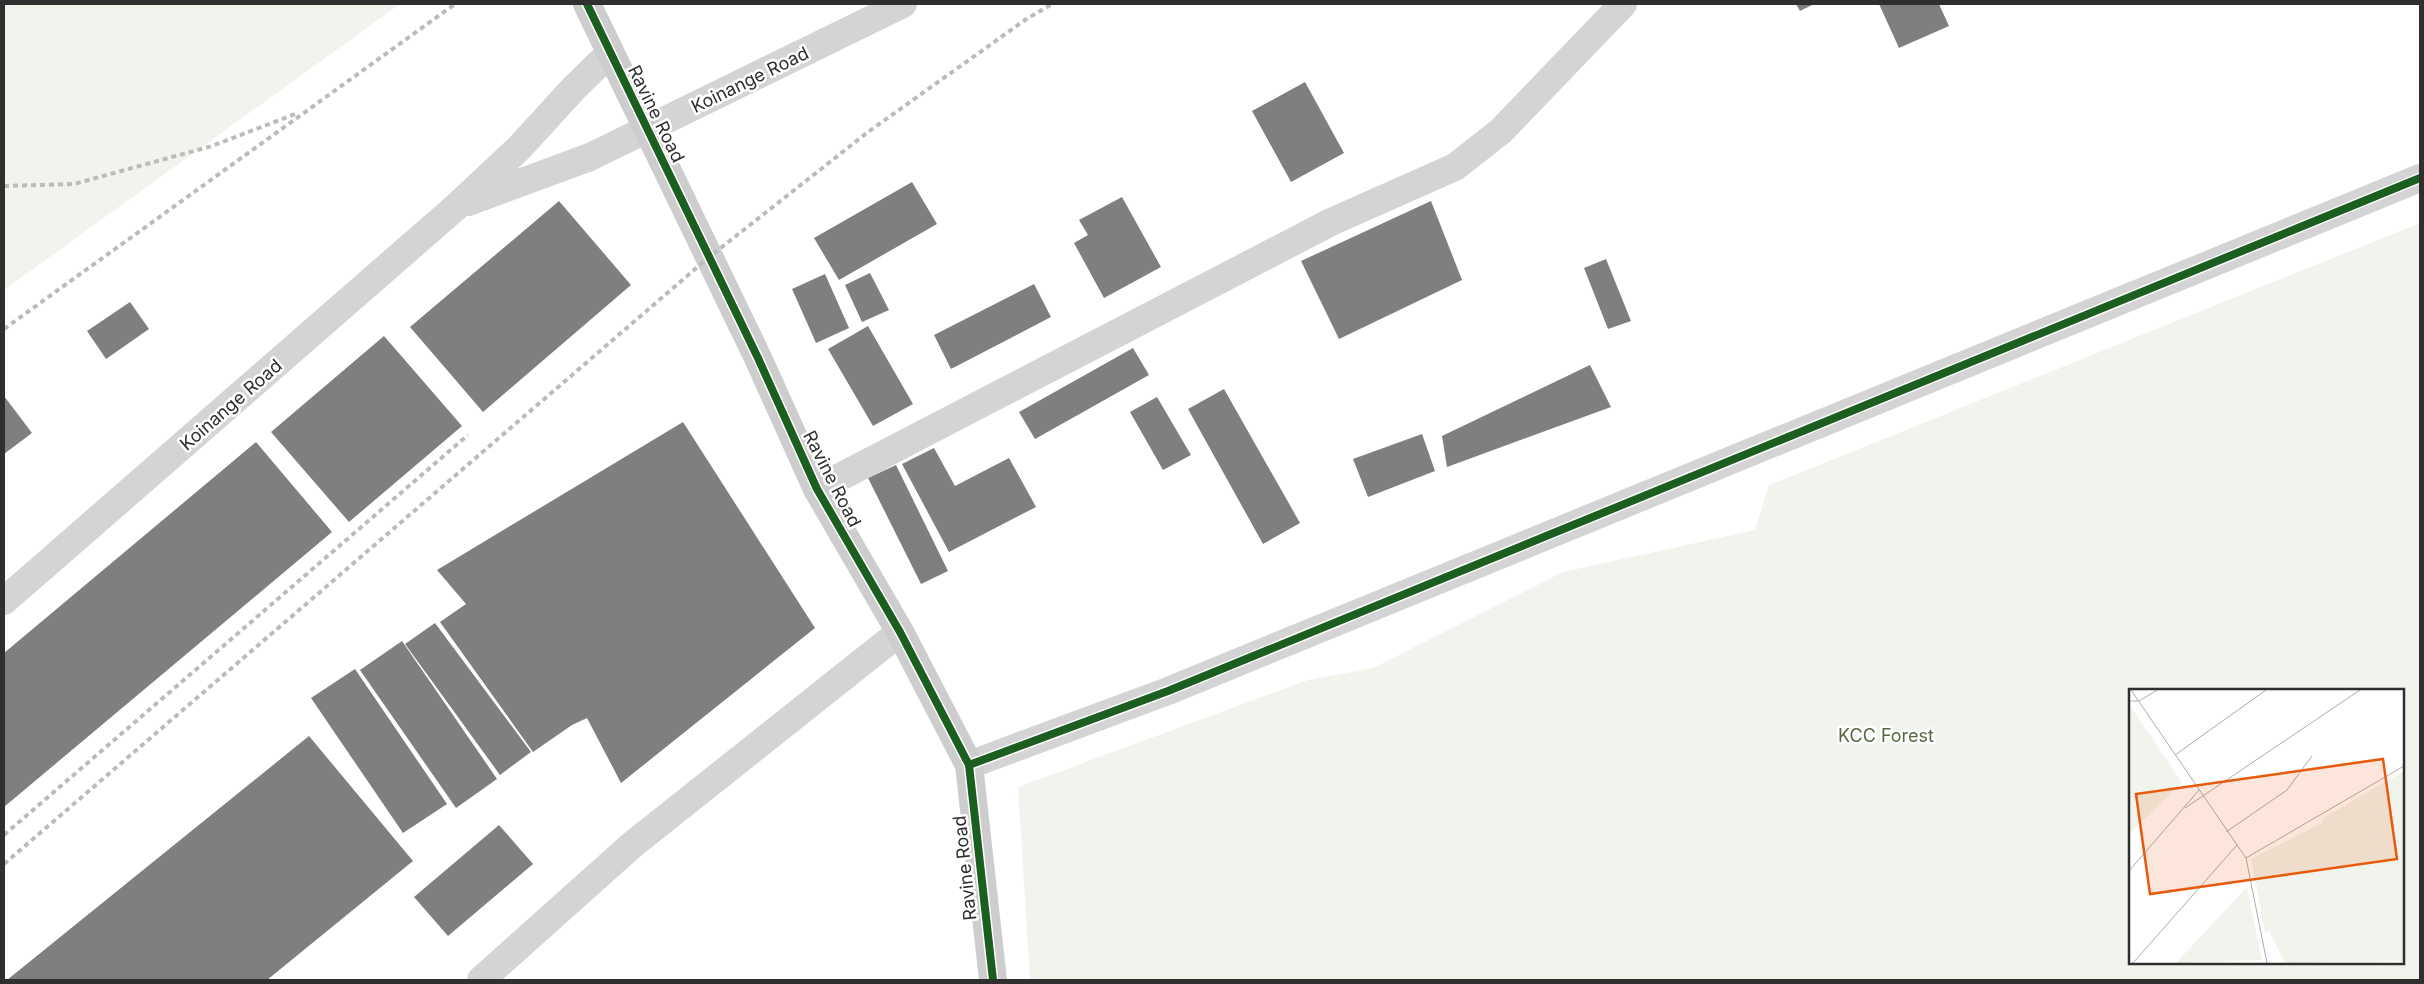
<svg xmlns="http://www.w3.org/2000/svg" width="2424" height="984" viewBox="0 0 2424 984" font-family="Inter,sans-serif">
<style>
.green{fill:#f1f4ec;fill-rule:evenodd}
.building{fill:#7f7f7f}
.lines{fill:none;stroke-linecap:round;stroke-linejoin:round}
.street{stroke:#d4d4d4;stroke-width:28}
.secondary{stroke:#cdcdcd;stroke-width:28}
.rail{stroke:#bbb;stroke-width:4;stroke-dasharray:5 4;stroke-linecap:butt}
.cycleway-casing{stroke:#fff;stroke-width:11}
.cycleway{stroke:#1b5e20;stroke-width:8}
.labels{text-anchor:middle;stroke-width:5;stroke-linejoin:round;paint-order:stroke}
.street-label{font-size:18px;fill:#2f2f2f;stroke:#fff}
.park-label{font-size:18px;fill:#52693d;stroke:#fff}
.inset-road{fill:none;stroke:#acacac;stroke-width:1}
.view{fill:#e8590c;fill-opacity:0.15;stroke:#e8590c;stroke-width:2.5}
.inset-edge{fill:none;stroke:#2f2f2f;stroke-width:2.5}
</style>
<rect width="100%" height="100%" fill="#fff"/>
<g class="green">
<polygon points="4,4 400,4 4,290"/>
<path d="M2420 223V980H1030L1018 787 1308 680 1373 668 1563 572 1755 530 1769 485ZM2130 690H2403V963H2130Z"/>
</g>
<g class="building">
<polygon points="1796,4 1814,4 1800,11"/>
<polygon points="1879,4 1939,4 1949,26 1899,48"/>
<polygon points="1305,82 1344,153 1291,182 1252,111"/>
<polygon points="912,182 937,224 839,280 814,238"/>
<polygon points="1122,197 1161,267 1104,298 1074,243 1088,235 1079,220"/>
<polygon points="559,201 631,285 483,412 410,327"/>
<polygon points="1431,201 1462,280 1339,339 1301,261"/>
<polygon points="1606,259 1631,321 1608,329 1584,268"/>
<polygon points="870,273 889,310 862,322 845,285"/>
<polygon points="825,274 849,328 816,343 792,289"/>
<polygon points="1034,284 1051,317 951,369 934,335"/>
<polygon points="130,302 149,329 106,359 87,331"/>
<polygon points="868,326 913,404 873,426 828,349"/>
<polygon points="384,336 462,426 349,522 271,432"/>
<polygon points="1133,348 1149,375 1035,439 1019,412"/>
<polygon points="1590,365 1611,407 1447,467 1442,436"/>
<polygon points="1224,389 1300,523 1263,544 1188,409"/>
<polygon points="4,396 32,433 4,454"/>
<polygon points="1157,397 1191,455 1163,470 1130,412"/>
<polygon points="683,422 815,628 621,783 587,718 572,725 533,752 440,622 466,604 437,570"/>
<polygon points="1422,434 1435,471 1368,497 1353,459"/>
<polygon points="256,442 332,532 4,807 4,653"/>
<polygon points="934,448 955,486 1009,458 1036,507 949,552 902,464"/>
<polygon points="896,465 948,571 921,584 868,478"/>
<polygon points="435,623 531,752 500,775 405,644"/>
<polygon points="402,641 497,779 456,808 360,670"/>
<polygon points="355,669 447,804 403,833 311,698"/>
<polygon points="309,736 413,861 267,980 7,980"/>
<polygon points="499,825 533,864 448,936 414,897"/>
</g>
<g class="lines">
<g class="street">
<polyline points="468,202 590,157 903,4"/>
<polyline points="817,489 1331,222 1455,167 1501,131 1623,4"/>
<polyline points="4,601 456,207 520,147 574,88 610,53"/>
<polyline points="969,765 1168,691 2420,178"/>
<polyline points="481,980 632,845 900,632"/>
</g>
<polyline class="secondary" points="587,4 758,358 817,489 900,632 969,765 993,980"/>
<g class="rail">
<polyline points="4,186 74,184 212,146 295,114"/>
<polyline points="4,329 455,4"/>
<polyline points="4,835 468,435"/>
<polyline points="4,864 708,258 868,132 1025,20 1052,4"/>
</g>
<g class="cycleway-casing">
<g id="cycleway">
<polyline points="587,4 758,358 817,489 900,632 969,765 993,980"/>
<polyline points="969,765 1168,691 2420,178"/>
</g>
</g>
<use href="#cycleway" class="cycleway"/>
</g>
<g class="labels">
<g class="street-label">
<text transform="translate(750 80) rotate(-26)" y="6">Koinange Road</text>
<text transform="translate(656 114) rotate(64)" y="6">Ravine Road</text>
<text transform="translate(231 405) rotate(-41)" y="6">Koinange Road</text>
<text transform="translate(832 479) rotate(63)" y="6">Ravine Road</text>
<text transform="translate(965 868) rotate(-96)" y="6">Ravine Road</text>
</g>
<g class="park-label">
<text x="1886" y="742">KCC Forest</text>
</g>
</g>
<g transform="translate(2129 689)">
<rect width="275" height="275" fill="#fff"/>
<path d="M0 15 53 94 0 145ZM275 82V272L156 274 140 242 136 244 122 170 193 134 194 129ZM118 198 133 271 47 274Z" fill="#f1f4ec"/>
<path class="inset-road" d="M2 1 117 169 138 274M0 12H10L28 1M46 66 137 1M56 119 231 1M97 143 158 101 183 67M117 169 275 77M0 182 70 101M4 274 108 156"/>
<path class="view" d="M254 70 268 170 21 205 7 105Z"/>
<rect width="275" height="275" class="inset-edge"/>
</g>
<rect width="2424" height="984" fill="none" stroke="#2f2f2f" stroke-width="10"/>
</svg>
